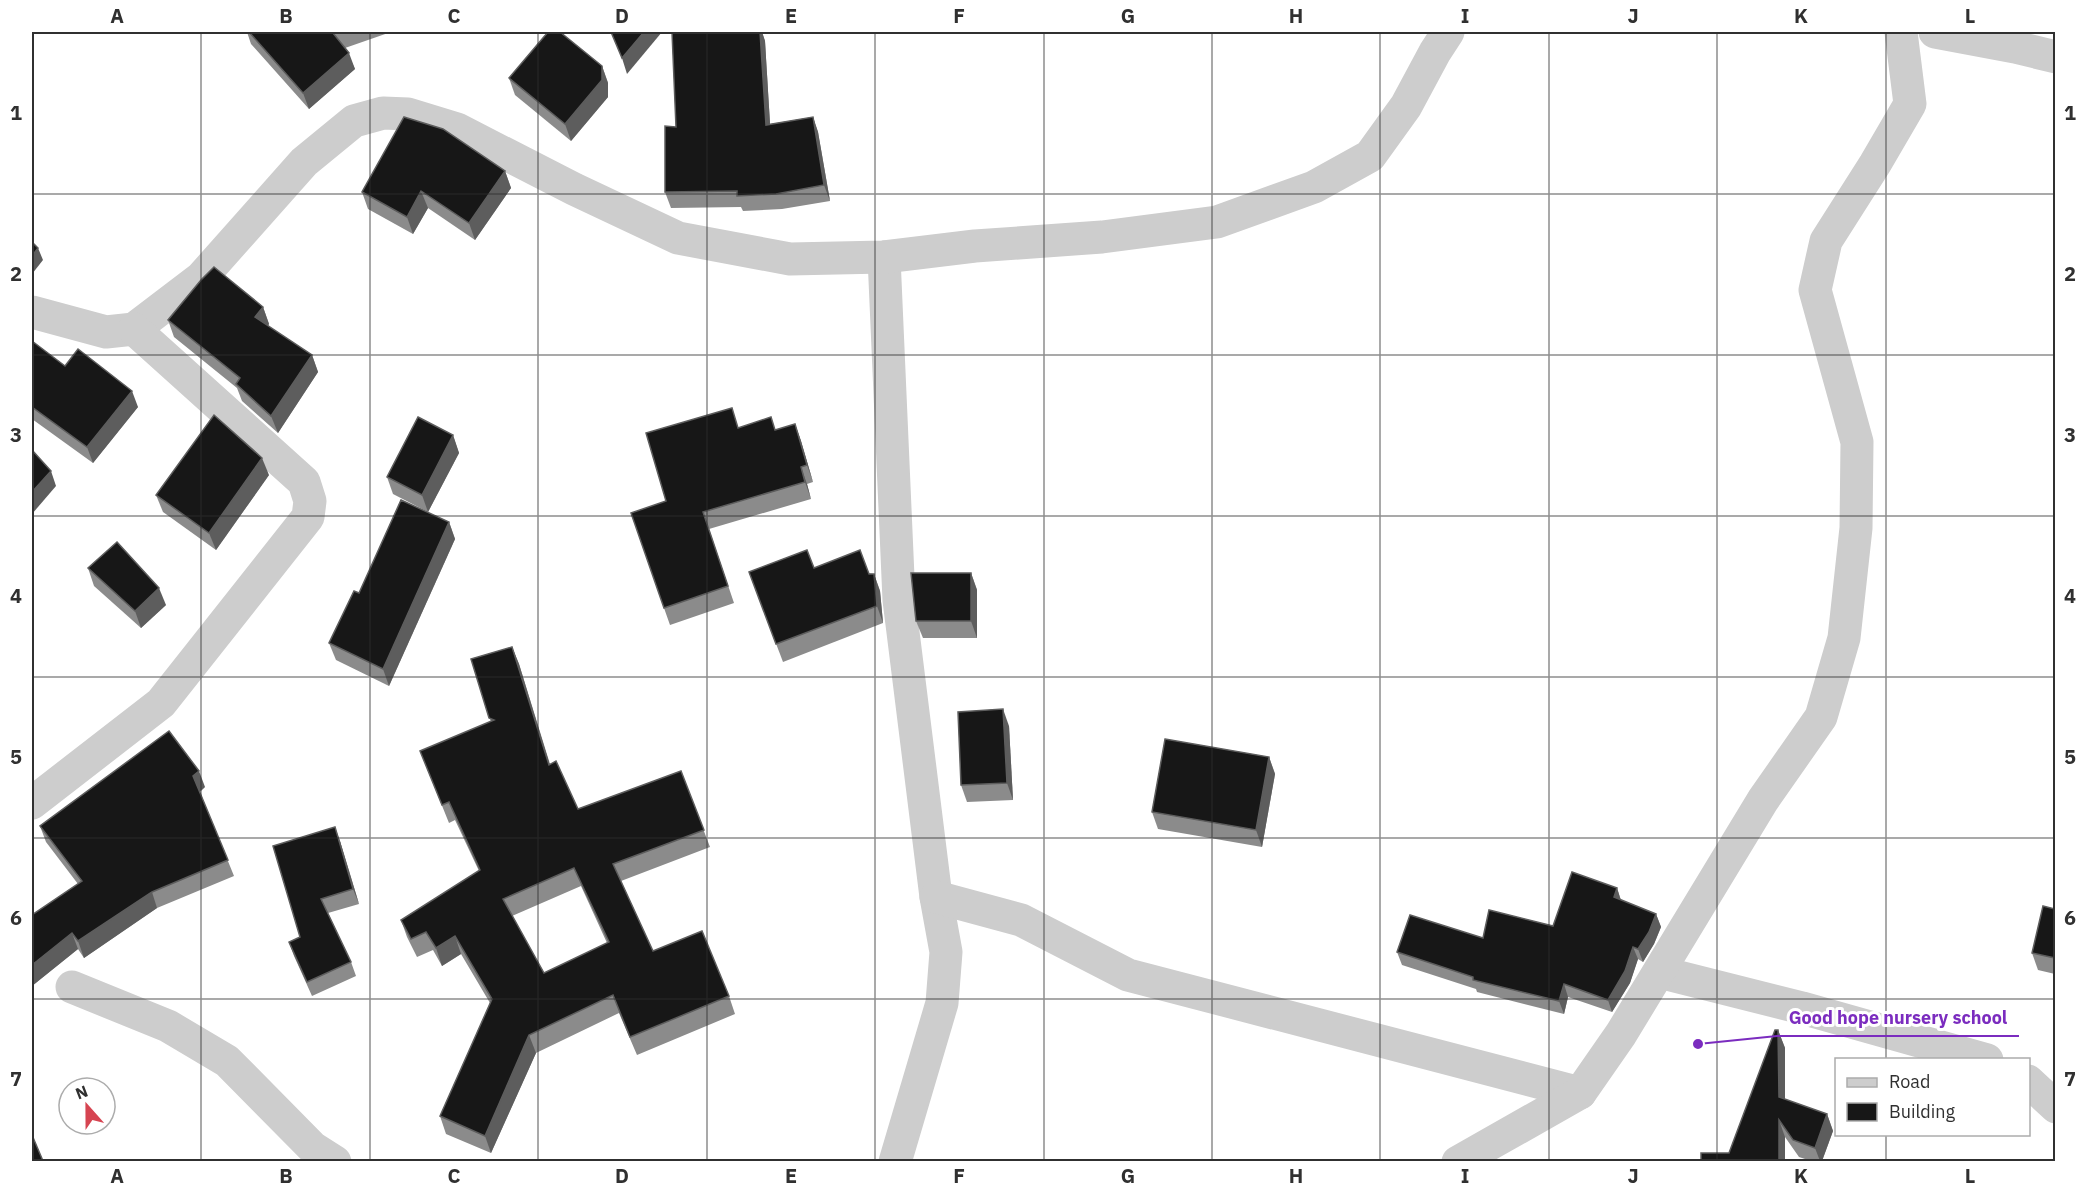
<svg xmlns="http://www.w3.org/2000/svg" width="2087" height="1193" viewBox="0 0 2087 1193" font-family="'IBM Plex Sans',sans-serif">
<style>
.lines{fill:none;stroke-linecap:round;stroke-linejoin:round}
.minor{stroke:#cdcdcd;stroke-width:33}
.wall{fill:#8b8b8b;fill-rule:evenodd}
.shaded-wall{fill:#5d5d5d}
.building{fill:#171717;stroke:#5d5d5d;stroke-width:1.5;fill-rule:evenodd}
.grid{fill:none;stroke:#303030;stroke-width:1.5;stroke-opacity:0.55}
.leader{fill:none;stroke:#7b2cbf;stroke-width:2}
.callout-dot{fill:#7b2cbf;stroke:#fff;stroke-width:2}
.callout-label{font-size:18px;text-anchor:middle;font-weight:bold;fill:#7b2cbf;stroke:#fff;stroke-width:6;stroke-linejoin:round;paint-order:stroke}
.neatline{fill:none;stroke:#303030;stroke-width:2}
.grid-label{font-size:20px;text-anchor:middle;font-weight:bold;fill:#303030}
</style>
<rect width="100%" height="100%" fill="#fff"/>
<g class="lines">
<g class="minor">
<polyline points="1935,32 2015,47 2056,57"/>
<polyline points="884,257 899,600 936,897 946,952 942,1003 895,1162"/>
<polyline points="32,312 106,332 134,329 201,278 304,162 354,121 383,113 408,114 457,129 574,189 678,238 790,259 884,257 975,246 1102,237 1217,222 1314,187 1370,156 1406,106 1435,52 1448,32"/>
<polyline points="32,803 161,703 308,517 310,501 304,482 134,329"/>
<polyline points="936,897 1021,920 1128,975 1580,1093"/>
<polyline points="1659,972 1802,1008 1987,1060"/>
<polyline points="72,987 168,1026 227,1061 313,1148 335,1162"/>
<polyline points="2028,1081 2056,1107"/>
<polyline points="1458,1162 1580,1093 1621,1034 1763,800 1821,717 1844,638 1856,528 1857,442 1815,290 1826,241 1875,164 1910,104 1901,32"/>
</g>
</g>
<g class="wall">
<polygon points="247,32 391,32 345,48 355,69 309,109 251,44"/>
<polygon points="672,32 762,32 765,41 770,124 813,117 818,132 830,201 782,209 743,211 741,207 671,208 665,192 676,127"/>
<polygon points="602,66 608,83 608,97 571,141 515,95 509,78"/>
<polygon points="505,171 511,188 475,240 428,208 413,234 368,209 362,192"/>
<polygon points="263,307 269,324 268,326 312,355 318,372 278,433 242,401 237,388 174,337 168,320"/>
<polygon points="32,341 65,366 138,407 93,463 32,419"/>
<polygon points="795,424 801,441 813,482 807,484 811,499 709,529 734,603 670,625 664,608 666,501 739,427 776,430"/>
<polygon points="453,435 459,453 428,512 393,494 387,477"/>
<polygon points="269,475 216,550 163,512 156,495"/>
<polygon points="449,522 455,539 389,686 336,660 329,643 359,593"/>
<polygon points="88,568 166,605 141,628 94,586"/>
<polygon points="814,568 874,574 880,591 883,623 783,662 749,572"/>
<polygon points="971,573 977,590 977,638 923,638 916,621"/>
<path d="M512 647 519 664 550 764 578 809 681 771 710 847 621 881 653 951 729 996 735 1014 637 1055 619 1013 536 1053 491 1153 446 1134 440 1116 490 1003 461 954 442 966 433 950 417 957 407 937 401 920 479 871 455 820 449 823 420 751 491 722 471 659ZM581 886 607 943 544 973 512 916Z"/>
<polygon points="1009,726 1013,800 967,802 961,785"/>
<polygon points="1269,757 1275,774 1262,847 1158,829 1152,812"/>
<polygon points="205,787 200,792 234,876 157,908 84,958 78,949 32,986 78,884 46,842 40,826"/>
<polygon points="340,841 359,904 328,913 351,962 356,976 312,996 294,956 289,942 300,937"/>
<polygon points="1617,888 1621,900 1656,914 1661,927 1654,944 1643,962 1638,959 1630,983 1612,1012 1568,997 1564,1014 1477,992 1476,989 1402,965 1397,952 1553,926"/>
<polygon points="2055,909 2055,974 2038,970 2032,953"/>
<polygon points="1778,1030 1785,1048 1785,1099 1827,1114 1833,1131 1822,1161 1811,1161 1799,1157 1785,1137 1785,1161 1729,1153"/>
</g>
<g class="shaded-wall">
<polygon points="644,32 662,32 627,74 622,58"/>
<polygon points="760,32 762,32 765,41 771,140 766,125"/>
<polygon points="349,53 355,69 309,109 303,93"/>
<polygon points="602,66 608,83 608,97 571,141 565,124"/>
<polygon points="813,117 818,132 830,201 824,185"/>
<polygon points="505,171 511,188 475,240 469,223"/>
<polygon points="421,191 428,208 413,234 407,217"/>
<polygon points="38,248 43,260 32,274 32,256"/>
<polygon points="263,307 269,324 261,334 255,317"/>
<polygon points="312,355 318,372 278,433 271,416"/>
<polygon points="132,391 138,407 93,463 87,447"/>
<polygon points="795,424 801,441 813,482 807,465"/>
<polygon points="453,435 459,453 428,512 422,495"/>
<polygon points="262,458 269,475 216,550 209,533"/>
<polygon points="801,467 807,484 811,499 805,482"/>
<polygon points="51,471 56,486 32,514 32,492"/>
<polygon points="449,522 455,539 389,686 383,669"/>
<polygon points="971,573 977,590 977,638 971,621"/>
<polygon points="874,574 880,591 883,623 877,606"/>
<polygon points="159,588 166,605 141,628 135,611"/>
<polygon points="512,647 519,664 555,782 549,765"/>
<polygon points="1003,709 1009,726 1013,800 1007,783"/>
<polygon points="1269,757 1275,774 1262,847 1256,830"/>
<polygon points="199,771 205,787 199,792 193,776"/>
<polygon points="335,827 340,841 359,904 353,889"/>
<polygon points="1617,888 1621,901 1614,897"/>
<polygon points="152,892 157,908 84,958 78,941"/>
<polygon points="1656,914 1661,927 1654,944 1643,962 1638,949"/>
<polygon points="72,933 78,949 32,986 32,965"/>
<polygon points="455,936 461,954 442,966 436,948"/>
<polygon points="1633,947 1638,959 1630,983 1612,1012 1608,1000"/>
<polygon points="1564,984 1568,997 1564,1014 1559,1001"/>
<polygon points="1778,1030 1785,1048 1785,1114 1779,1097"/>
<polygon points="529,1035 536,1053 491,1153 485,1136"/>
<polygon points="1827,1114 1833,1131 1822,1161 1820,1161 1815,1148"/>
<polygon points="1779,1120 1785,1137 1785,1161 1779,1161"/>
</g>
<g class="building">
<polygon points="249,32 338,32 333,33 349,53 303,93"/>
<polygon points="548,32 560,32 602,66 602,80 565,124 509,78"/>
<polygon points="611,32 644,32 622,58"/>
<polygon points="672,32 760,32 766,125 813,117 824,185 776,194 737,196 737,191 665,192 665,126 676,127"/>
<polygon points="404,117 443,129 505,171 469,223 421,191 407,217 362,192"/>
<polygon points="32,242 38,248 32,256"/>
<polygon points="214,267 263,307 255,317 312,355 271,416 236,384 240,378 168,320 201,280"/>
<polygon points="32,341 65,366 78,349 132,391 87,447 32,407"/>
<polygon points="732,408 738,428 771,417 775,430 795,424 807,465 801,467 805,482 703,512 728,586 664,608 631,513 666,501 646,433"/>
<polygon points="214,415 262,458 209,533 156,495"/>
<polygon points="418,417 453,435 422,495 387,477"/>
<polygon points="32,450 51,471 32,492"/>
<polygon points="401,500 449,522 383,669 329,643 354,591 359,593"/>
<polygon points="117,542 159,588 135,611 88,568"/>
<polygon points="807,550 814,568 860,550 869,574 874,574 877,606 776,644 749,572"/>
<polygon points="911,573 971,573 971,621 916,621"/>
<path d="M512 647 549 765 556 761 578 809 681 771 704 830 613 864 653 951 702 931 729 996 630 1037 613 995 529 1035 485 1136 440 1116 492 999 455 936 436 948 426 932 411 939 401 920 480 870 449 802 442 805 420 751 494 720 489 718 471 659ZM574 868 609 942 544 973 503 899Z"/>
<polygon points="1003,709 1007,783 961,785 958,712"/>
<polygon points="169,731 199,771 193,776 228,860 152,892 78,941 72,933 32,965 32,915 82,881 40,826"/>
<polygon points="1165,739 1269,757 1256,830 1152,812"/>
<polygon points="335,827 353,889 321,899 351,962 307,982 289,942 300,937 273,846"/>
<polygon points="1572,872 1617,888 1614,897 1656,914 1649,932 1638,949 1633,947 1625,971 1608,1000 1564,984 1559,1001 1473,980 1473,977 1397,952 1410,915 1483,938 1489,910 1553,926"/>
<polygon points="2043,906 2055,909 2055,958 2032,953"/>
<polygon points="1775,1030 1778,1030 1779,1097 1827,1114 1815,1148 1793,1140 1779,1120 1779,1161 1701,1161 1701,1153 1729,1153"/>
<polygon points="32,1135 43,1161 32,1161"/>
</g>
<path class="grid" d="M201 32V1162M370 32V1162M538 32V1162M707 32V1162M875 32V1162M1044 32V1162M1212 32V1162M1380 32V1162M1549 32V1162M1717 32V1162M1886 32V1060M32 194H2056M32 355H2056M32 516H2056M32 677H2056M32 838H2056M32 999H2056M1886 1134V1162"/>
<path class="leader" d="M1698 1044L1777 1036H2019"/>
<circle class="callout-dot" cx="1698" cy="1044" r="6"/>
<g class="callout-label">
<text x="1898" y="1024">Good hope nursery school</text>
</g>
<rect width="2087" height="1193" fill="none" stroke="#ffffff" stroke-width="66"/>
<rect x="1835" y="1058" width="195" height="78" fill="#ffffff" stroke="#acacac" stroke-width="1.5"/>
<rect x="1847" y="1078" width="30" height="9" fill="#cdcdcd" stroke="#acacac" stroke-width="1.5"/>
<text x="1889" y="1088" font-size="18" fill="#303030">Road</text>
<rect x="1847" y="1103" width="30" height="18" fill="#171717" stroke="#acacac" stroke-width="1.5"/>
<text x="1889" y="1118" font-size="18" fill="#303030">Building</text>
<g transform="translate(87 1106) rotate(339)"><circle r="28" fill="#ffffff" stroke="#acacac" stroke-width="1.5"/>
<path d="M0-4.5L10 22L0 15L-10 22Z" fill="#d64451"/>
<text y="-9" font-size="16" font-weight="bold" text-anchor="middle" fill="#303030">N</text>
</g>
<rect x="33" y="33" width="2021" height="1127" class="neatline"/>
<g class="grid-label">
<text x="117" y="23">A</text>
<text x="286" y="23">B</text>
<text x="454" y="23">C</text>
<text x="622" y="23">D</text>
<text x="791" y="23">E</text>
<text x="959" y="23">F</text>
<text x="1128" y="23">G</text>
<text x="1296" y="23">H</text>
<text x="1465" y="23">I</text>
<text x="1633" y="23">J</text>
<text x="1801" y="23">K</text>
<text x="1970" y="23">L</text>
<text x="16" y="120">1</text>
<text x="2070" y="120">1</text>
<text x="16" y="281">2</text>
<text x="2070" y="281">2</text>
<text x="16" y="442">3</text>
<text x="2070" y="442">3</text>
<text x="16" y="603">4</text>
<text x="2070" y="603">4</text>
<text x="16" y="764">5</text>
<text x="2070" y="764">5</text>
<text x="16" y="925">6</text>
<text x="2070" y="925">6</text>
<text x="16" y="1086">7</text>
<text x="2070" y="1086">7</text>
<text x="117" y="1183">A</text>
<text x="286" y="1183">B</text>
<text x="454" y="1183">C</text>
<text x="622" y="1183">D</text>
<text x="791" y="1183">E</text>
<text x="959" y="1183">F</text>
<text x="1128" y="1183">G</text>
<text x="1296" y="1183">H</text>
<text x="1465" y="1183">I</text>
<text x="1633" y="1183">J</text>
<text x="1801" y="1183">K</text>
<text x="1970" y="1183">L</text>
</g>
</svg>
